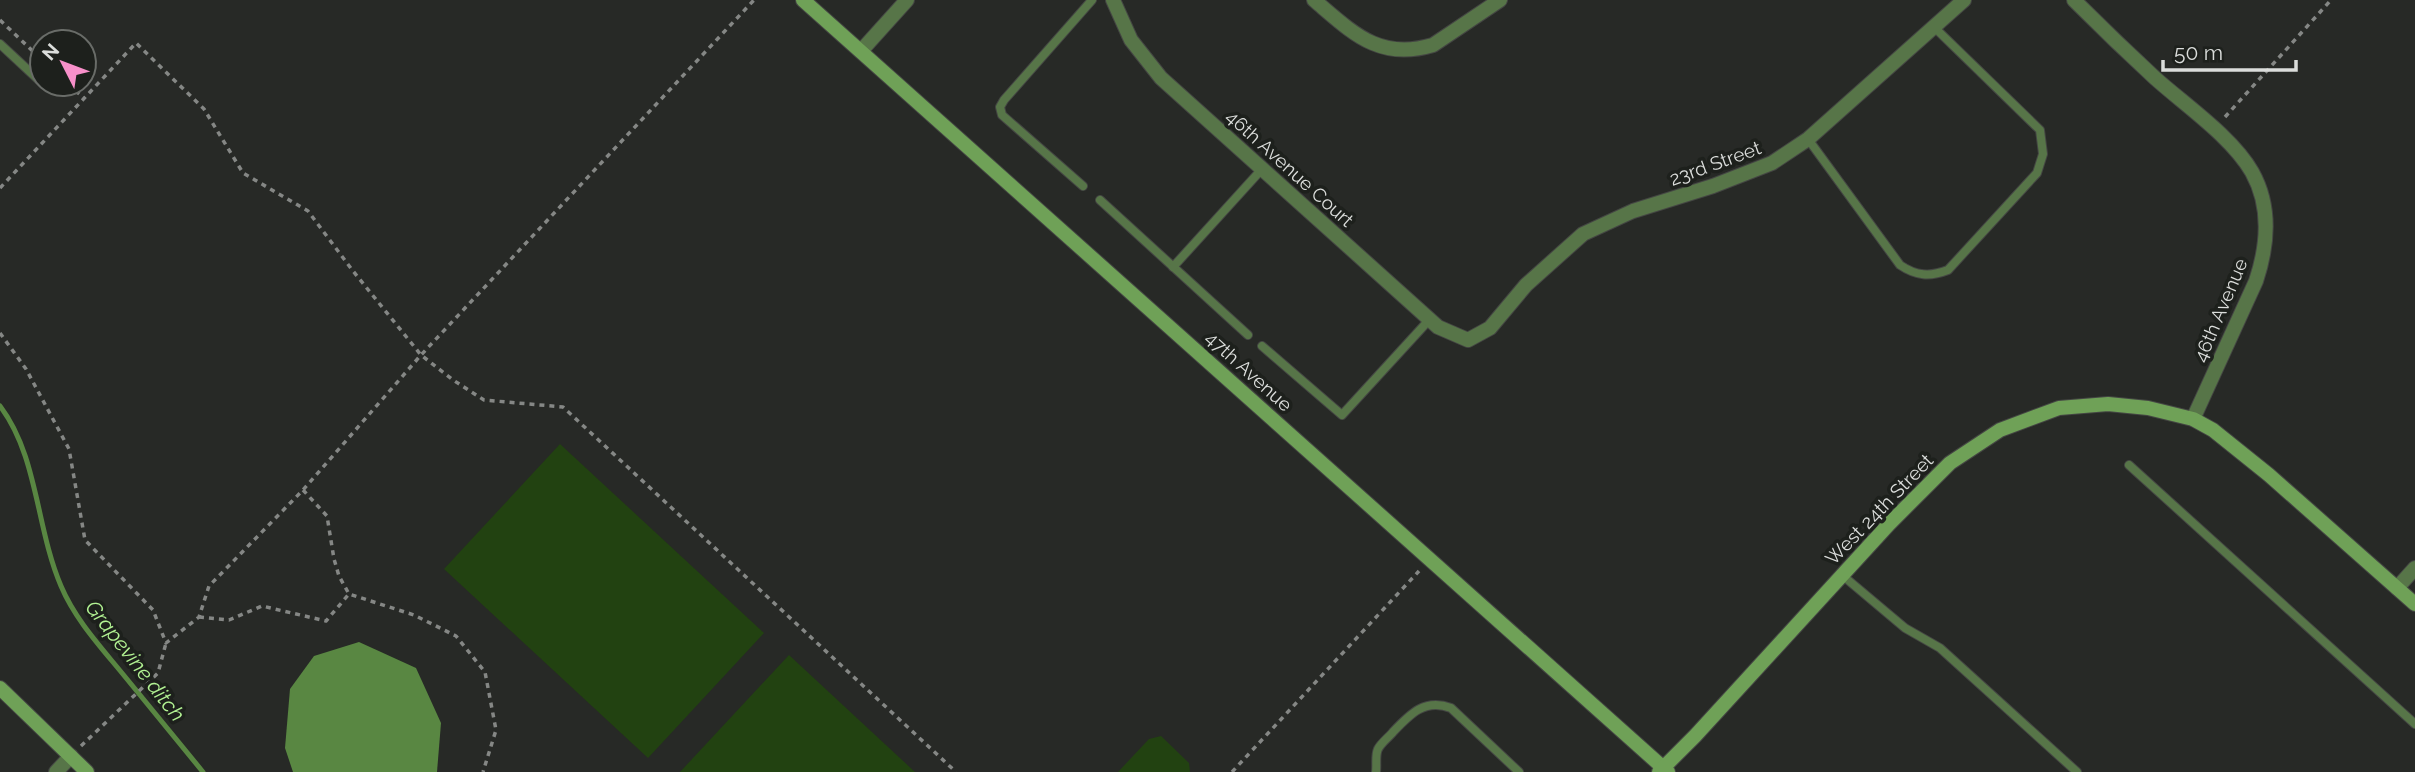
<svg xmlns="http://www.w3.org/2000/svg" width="2415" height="772" viewBox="0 0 2415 772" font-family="Raleway,sans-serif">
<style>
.green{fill:#224211}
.water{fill:#598742}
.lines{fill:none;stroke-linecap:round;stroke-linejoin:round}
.stream{stroke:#598742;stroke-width:5}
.lane-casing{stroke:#444643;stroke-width:10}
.street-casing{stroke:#444643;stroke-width:16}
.secondary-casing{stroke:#444643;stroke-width:16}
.path{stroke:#858785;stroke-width:3.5;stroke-dasharray:5 5;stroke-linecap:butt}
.lane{stroke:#577548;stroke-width:8}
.street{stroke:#577548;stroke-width:14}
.secondary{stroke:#6fa157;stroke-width:14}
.labels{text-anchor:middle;stroke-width:7;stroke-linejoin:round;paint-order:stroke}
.street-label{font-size:19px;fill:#dbdddb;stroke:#1d201c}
.water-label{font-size:21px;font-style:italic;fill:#b2f293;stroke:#1d201c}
</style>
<rect width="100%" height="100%" fill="#272926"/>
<g class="green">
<polygon points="560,444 764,633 648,758 444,569"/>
<polygon points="789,655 915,772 680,772"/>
<polygon points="1161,736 1189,763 1190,772 1118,772 1149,739"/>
</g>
<polygon class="water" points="359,642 416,668 441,723 437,772 293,772 285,748 290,689 314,656"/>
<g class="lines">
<path class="stream" d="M0 406C38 456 36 528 61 586 75 619 99 645 122 673 149 706 176 739 203 772"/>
<g class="lane-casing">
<g id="lane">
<polyline points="0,44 42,83"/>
<path d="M1808 139 1900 265C1916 276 1930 277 1948 270L2037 173 2043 154 2040 130 1934 27"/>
<polyline points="1083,186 1002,115 1000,107 1004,100 1092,0"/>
<polyline points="1100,200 1248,335"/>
<polyline points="1173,267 1262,169"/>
<polyline points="1262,346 1342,415 1430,319"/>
<polyline points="2129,465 2415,724"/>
<polyline points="1842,575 1905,628 1940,648 2077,772"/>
<path d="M1376 772C1377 765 1375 755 1378 749 1381 743 1389 737 1393 732 1410 714 1425 698 1451 708L1519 772"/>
</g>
</g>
<g class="street-casing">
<g id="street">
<polyline points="1113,0 1131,40 1161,78 1438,327 1468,340 1490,328 1526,285 1583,234 1633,211 1713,186 1772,163 1808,139 1964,0"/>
<path d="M1314 0C1353 33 1379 61 1433 45L1500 0"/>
<path d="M2074 0C2100 26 2128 53 2155 78 2185 105 2232 137 2252 172 2271 206 2268 245 2256 281L2193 419"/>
<polyline points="861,51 907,0"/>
<polyline points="2397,588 2415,568"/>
<polyline points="56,772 71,756"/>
</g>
</g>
<g class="secondary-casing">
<g id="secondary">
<polyline points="803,0 1668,772"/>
<polyline points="0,688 87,772"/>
<polyline points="1659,772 1695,736 1889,524 1950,463 2000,430 2059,408 2108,404 2148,408 2193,419 2213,430 2269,475 2415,604"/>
</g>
</g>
<g class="path">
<polyline points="0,20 42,60"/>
<polyline points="68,84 84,98"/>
<polyline points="2225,117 2331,0"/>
<polyline points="0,188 136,43 204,109 243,173 308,211 353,271 421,355 453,380 484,400 563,407 956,772"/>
<polyline points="0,333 26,369 69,449 85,540 153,610 166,643 199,617 209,586 303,490 421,355 754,0"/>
<polyline points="303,490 327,516 334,559 339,576 349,594 414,615 456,636 485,672 496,730 483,772"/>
<polyline points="199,617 229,620 262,606 326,621 349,594"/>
<polyline points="81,746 158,673 166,643"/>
<polyline points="1232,772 1419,571"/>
</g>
<use href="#lane" class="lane"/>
<use href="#street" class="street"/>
<use href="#secondary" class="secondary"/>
</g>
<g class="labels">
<g class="street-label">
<text transform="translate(1715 163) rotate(-20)" y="7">23rd Street</text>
<text transform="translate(1290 168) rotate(42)" y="7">46th Avenue Court</text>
<text transform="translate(2220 310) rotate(-67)" y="7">46th Avenue</text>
<text transform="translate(1249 371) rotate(42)" y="7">47th Avenue</text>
<text transform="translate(1879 509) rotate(-46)" y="7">West 24th Street</text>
</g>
<g class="water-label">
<text transform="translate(135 661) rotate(52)" y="7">Grapevine ditch</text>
</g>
</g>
<g transform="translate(63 63) rotate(312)"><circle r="33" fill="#1d201c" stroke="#696c68" stroke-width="2"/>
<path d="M0-5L12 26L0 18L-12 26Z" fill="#f890ca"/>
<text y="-10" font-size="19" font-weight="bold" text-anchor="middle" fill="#dbdddb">N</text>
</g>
<path d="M2163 60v10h133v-10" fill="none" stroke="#dbdddb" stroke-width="3.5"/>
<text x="2174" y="60" font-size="21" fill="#dbdddb" stroke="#1d201c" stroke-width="5" paint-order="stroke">50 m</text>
</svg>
